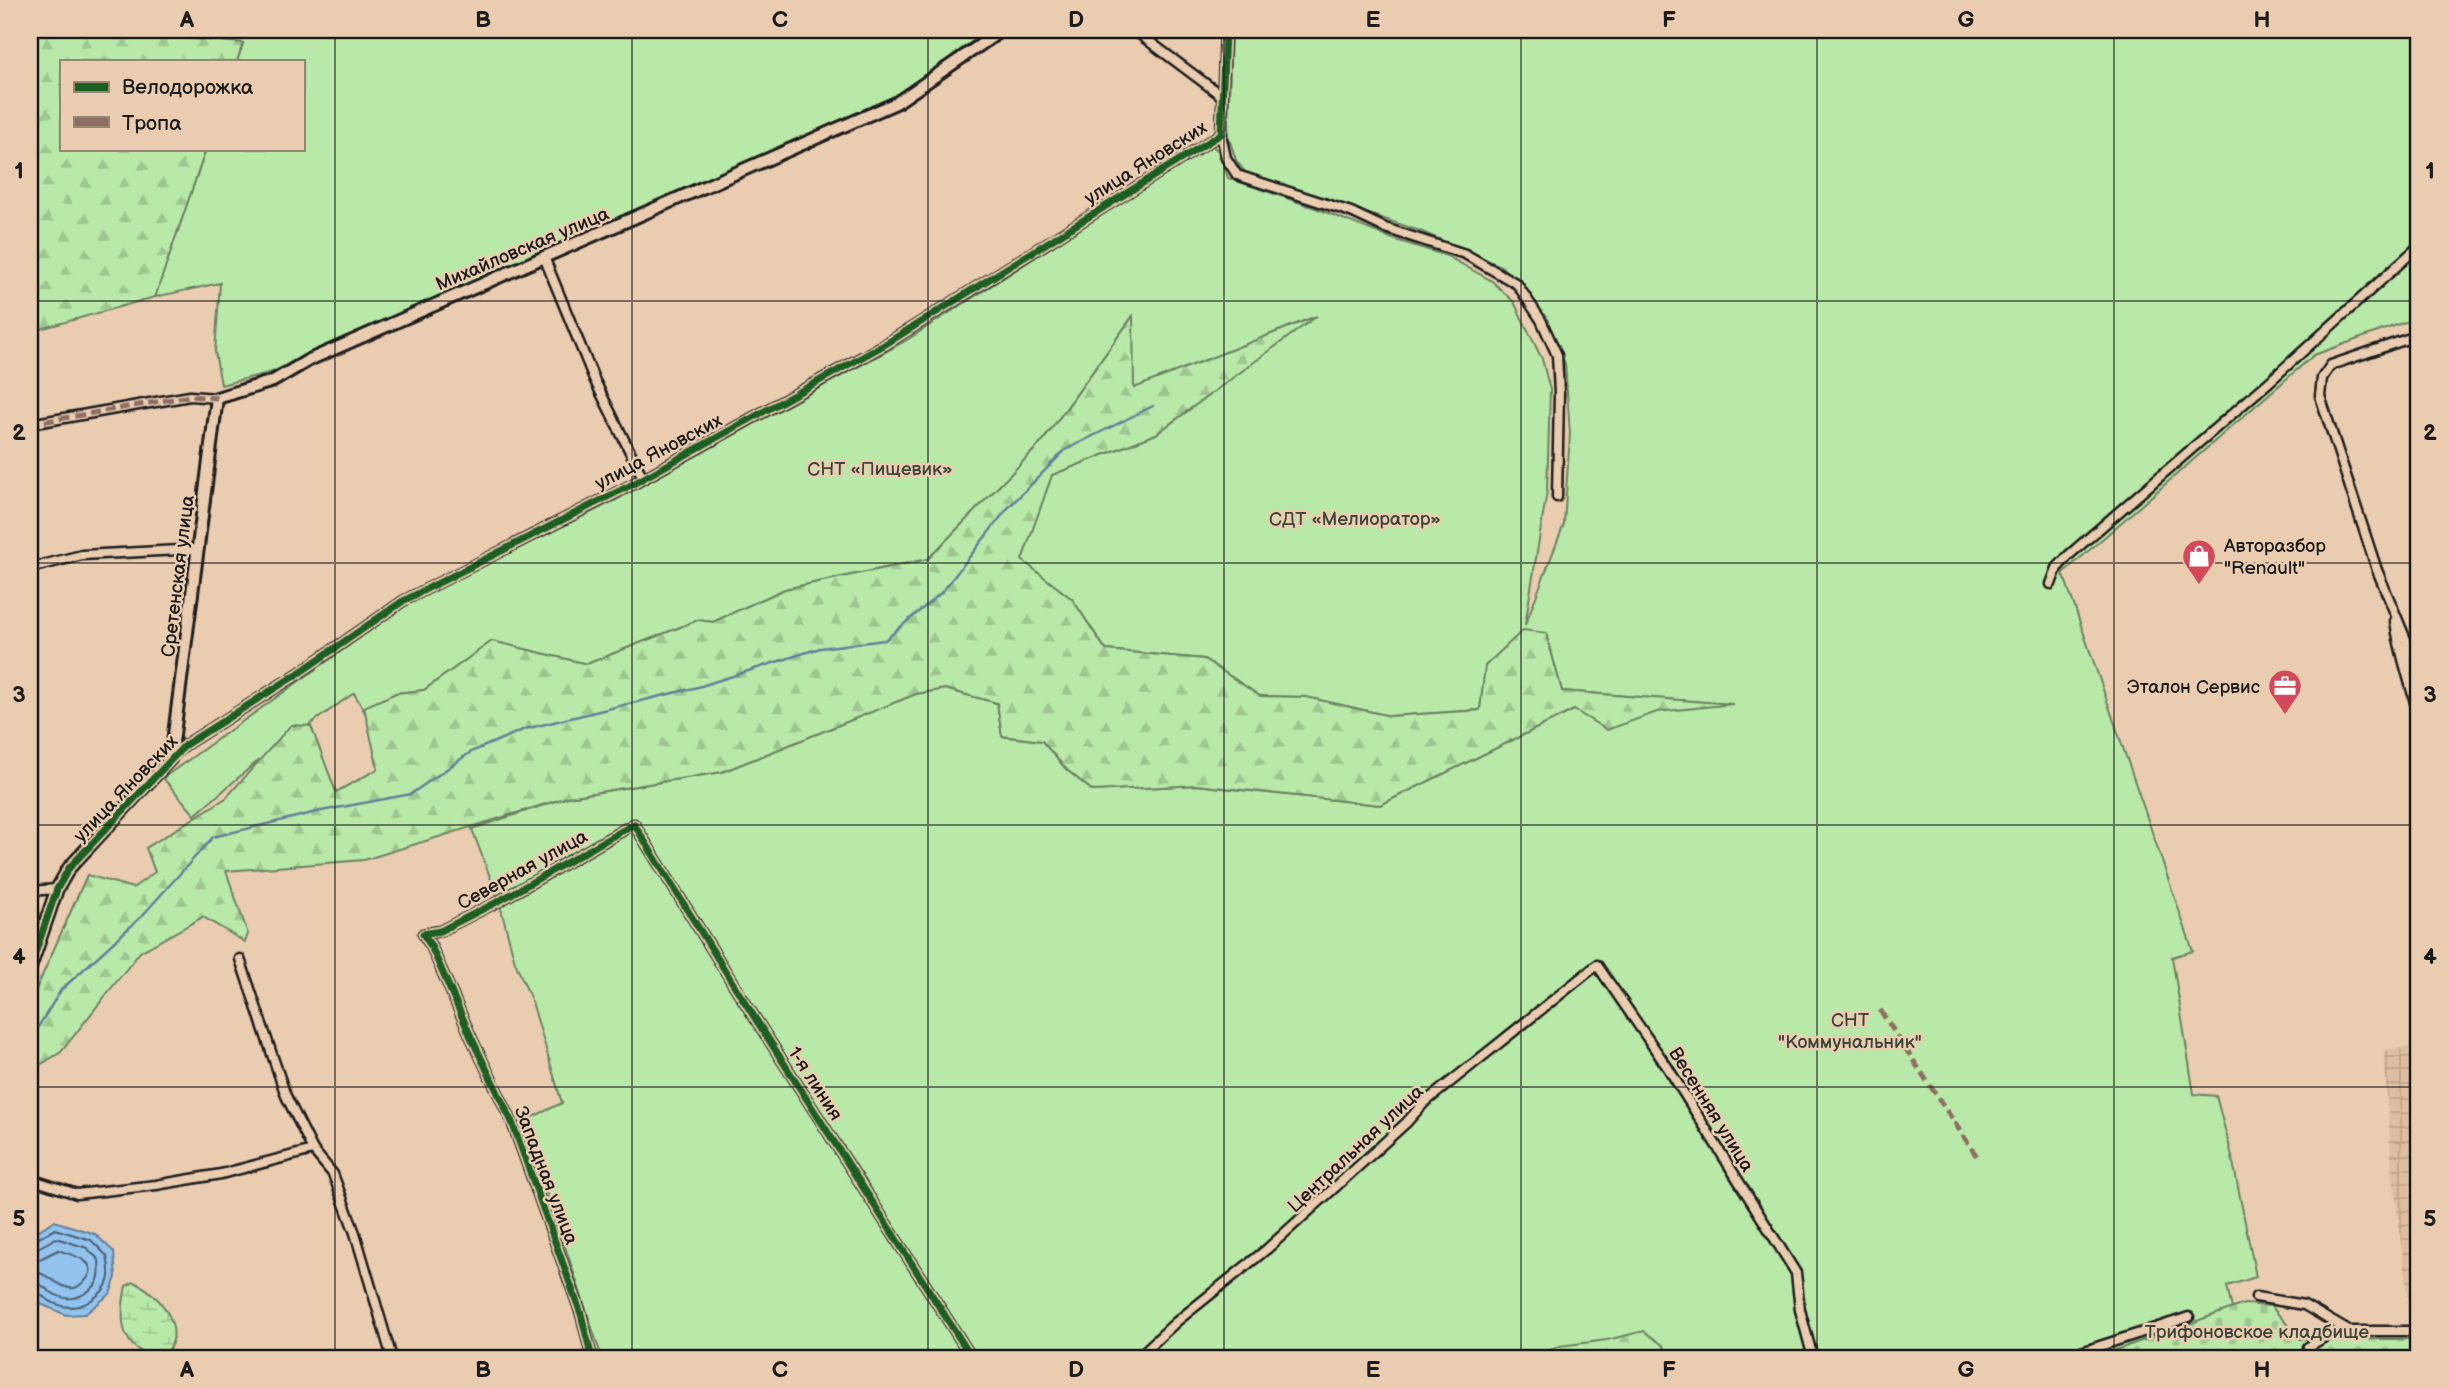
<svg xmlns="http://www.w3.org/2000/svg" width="2449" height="1388" viewBox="0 0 2449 1388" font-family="'Balsamiq Sans',sans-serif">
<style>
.industrial{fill:url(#industrial-grid)}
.green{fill:#b9e9a8;stroke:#6a8262;stroke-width:2}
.forest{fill:url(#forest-firs);stroke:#6a8262;stroke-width:2}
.wetland{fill:url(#wetland-marsh);stroke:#6a8262;stroke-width:2}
.cemetery{fill:url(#cemetery-stones);stroke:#6a8262;stroke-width:2}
.water{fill:#92c3ee;stroke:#63809a;stroke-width:2}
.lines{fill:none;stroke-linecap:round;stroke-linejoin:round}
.shore{stroke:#4b5f70;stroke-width:2}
.stream{stroke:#63809a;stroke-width:2.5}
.minor-casing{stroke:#1c1c1c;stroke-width:13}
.tertiary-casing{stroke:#1c1c1c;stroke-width:16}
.minor{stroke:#eacdb1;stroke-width:8}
.tertiary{stroke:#eacdb1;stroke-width:10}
.quiet{stroke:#8d6e63;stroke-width:5;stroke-dasharray:10 5;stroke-linecap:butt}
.cycleway-casing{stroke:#eacdb1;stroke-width:11}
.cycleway{stroke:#1b5e20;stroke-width:7}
.grid{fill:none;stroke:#1c1c1c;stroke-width:2;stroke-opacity:0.55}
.labels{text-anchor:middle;stroke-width:5;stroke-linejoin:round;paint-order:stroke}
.street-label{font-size:19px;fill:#1c1c1c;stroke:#eacdb1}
.park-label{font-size:19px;fill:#3b4538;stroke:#eacdb1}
.poi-label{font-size:19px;fill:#1c1c1c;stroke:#eacdb1;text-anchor:start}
.neatline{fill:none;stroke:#1c1c1c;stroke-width:2.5}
.grid-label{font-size:23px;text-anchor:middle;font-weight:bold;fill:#1c1c1c}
</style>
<defs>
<pattern id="industrial-grid" width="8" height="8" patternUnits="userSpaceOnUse" patternTransform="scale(1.75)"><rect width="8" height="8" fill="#debea2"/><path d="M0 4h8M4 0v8" fill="none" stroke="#bea38b"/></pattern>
<pattern id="forest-firs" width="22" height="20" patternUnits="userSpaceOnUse" patternTransform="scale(1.75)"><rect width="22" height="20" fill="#b9e9a8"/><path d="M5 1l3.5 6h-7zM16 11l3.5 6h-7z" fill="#9ec790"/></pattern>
<pattern id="wetland-marsh" width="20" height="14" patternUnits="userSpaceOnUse" patternTransform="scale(1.75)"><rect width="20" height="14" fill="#b9e9a8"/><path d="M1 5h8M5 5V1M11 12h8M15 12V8" fill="none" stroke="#9ec790"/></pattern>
<pattern id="cemetery-stones" width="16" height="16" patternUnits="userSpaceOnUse" patternTransform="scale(1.75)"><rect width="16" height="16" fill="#b9e9a8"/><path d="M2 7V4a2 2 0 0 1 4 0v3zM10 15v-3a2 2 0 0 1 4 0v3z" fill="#9ec790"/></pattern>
</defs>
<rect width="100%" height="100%" fill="#eacdb1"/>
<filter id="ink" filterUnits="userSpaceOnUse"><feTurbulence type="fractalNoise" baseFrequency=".0143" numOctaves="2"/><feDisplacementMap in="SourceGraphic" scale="14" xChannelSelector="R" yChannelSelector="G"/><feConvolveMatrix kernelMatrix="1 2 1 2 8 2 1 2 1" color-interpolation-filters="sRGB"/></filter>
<g filter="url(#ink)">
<polygon class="industrial" points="2419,1046 2419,1309 2409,1309 2391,1158 2384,1050"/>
<g class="green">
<polygon points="93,30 988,30 899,94 272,372 221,385 215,352 220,283 155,297 206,149 303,149 303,61 237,61 243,44"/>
<polygon points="1231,30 2419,30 2419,317 2314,355 2063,573 2193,951 2172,957 2194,1094 2216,1096 2231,1152 2256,1277 2227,1286 2232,1309 2094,1358 602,1358 555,1216 520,1123 562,1103 532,1002 515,962 499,901 472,829 568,797 722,772 915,694 945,689 997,703 1002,736 1042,741 1067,770 1093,791 1196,785 1380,805 1574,710 1728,704 1562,691 1546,633 1486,666 1480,710 1390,716 1306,697 1260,696 1204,659 1106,650 1072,599 1021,560 1052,475 1156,434 1314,317 1133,389 1132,317 1042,442 928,559 785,589 713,622 698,620 587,664 492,641 424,690 395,693 368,718 354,693 253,765 195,815 163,778 413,600 616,500 907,340 1211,144 1218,151 1228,178 1318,209 1393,239 1447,256 1492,281 1514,302 1542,359 1550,390 1547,491 1525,625 1564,524 1570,434 1565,363 1536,302 1501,266 1420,231 1245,172 1236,160 1228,135"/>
</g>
<g class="forest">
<polygon points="30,30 93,30 243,43 237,61 61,61 61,149 206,149 155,297 30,332"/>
<polygon points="1133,316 1134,388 1317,316 1156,434 1052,475 1022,560 1072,599 1106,650 1204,659 1260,696 1306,697 1390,716 1480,710 1485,666 1523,630 1546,633 1562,691 1733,704 1657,712 1607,730 1574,710 1380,805 1196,785 1093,791 1067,770 1042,741 1002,736 997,703 945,689 916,694 722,772 568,797 364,860 226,871 248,934 245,942 203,917 140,952 61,1052 30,1071 30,1003 87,875 133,888 155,872 146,848 226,798 291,725 311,726 336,792 378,769 364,707 396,693 424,690 492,641 587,664 698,620 713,622 785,589 928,559 1042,442"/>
<polygon points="1644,1331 1664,1346 1667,1358 1531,1358 1560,1346 1607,1340"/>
</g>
<path class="wetland" d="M134 1282C161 1293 192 1336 160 1358 119 1351 119 1319 126 1286Z"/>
<polygon class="cemetery" points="2244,1304 2271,1306 2300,1339 2419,1339 2419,1358 2094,1358"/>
<polygon class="water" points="54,1221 95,1234 114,1252 116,1277 110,1294 85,1314 66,1315 36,1302 30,1291 30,1240 32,1234"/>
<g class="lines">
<g class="shore">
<path d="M30 1241 35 1240 55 1229 91 1240 107 1256C108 1262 110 1271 109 1277 107 1288 101 1293 93 1299 73 1314 52 1306 35 1290H30"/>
<path d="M30 1249 38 1248 56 1238 87 1248 99 1260C100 1272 101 1282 90 1290 76 1301 64 1301 49 1291 41 1286 40 1281 30 1281"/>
<path d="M30 1260 40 1259 58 1250C68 1254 101 1260 87 1279 85 1281 77 1288 74 1288 62 1291 46 1271 30 1270"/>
</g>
<polyline class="stream" points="30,1040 61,990 141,917 213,837 321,811 411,794 471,752 525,729 698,687 820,648 885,640 942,592 1007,509 1065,450 1153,406"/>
<g class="minor-casing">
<g id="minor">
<polyline points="1134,30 1222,96"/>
<polyline points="1221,134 1226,158 1237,175 1351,212 1385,228 1465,254 1517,284 1541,320 1557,355 1559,393 1557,497"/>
<polyline points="544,257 594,379 643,478"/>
<polyline points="30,424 190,396 217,398"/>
<polyline points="30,568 82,555 199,549"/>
<polyline points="2051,584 2057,568 2069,555 2269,382 2419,246"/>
<path d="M2395 621C2399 654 2412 686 2419 719"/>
<polyline points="2408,671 2407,642 2377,570 2320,396 2322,378 2331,365 2419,335"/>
<polyline points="171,758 185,745 299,673 403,601 633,484 884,345 1221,134 1225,30"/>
<polyline points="30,891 57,889"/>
<polyline points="240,959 286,1096 313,1150 333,1174 355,1233 392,1358"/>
<polyline points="30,1179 77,1194 156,1185 221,1174 313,1150"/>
<polyline points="2256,1297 2304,1305 2347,1330"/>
<polyline points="2308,1347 2328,1335 2348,1331 2419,1331"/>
<polyline points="592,1358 581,1314 512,1122 471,1037 431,946 423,934 440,931 499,901 634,824 739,993 972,1358"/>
<polyline points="1137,1358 1176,1322 1267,1249 1406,1123 1424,1103 1597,965 1668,1068 1796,1273 1800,1310 1813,1358"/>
<polyline points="2063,1358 2189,1317"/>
</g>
</g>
<g class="tertiary-casing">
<polyline id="tertiary" points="30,968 57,889 69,868 171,758 217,398 273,381 309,360 896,103 1002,30"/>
</g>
<use href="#minor" class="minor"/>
<use href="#tertiary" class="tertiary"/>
<g class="quiet">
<polyline points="30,424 190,396 217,398"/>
<polyline points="1880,1010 1978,1158"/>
</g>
<g class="cycleway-casing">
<g id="cycleway">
<polyline points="30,968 57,889 69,868 185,745 299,673 403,601 633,484 884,345 1221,134 1225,30"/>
<polyline points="592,1358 581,1314 512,1122 471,1037 431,946 423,934 440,931 499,901 634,824 739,993 972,1358"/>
</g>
</g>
<use href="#cycleway" class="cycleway"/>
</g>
</g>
<path class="grid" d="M335 30V1358M632 30V1358M928 30V1358M1224 30V1358M1521 30V1358M1817 30V1358M2114 30V1358M30 301H2419M30 563H2419M30 825H2419M30 1087H2419"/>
<defs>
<g id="shop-pin" transform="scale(1.75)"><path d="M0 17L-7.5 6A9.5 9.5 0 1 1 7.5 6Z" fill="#d1495b" stroke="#eacdb1"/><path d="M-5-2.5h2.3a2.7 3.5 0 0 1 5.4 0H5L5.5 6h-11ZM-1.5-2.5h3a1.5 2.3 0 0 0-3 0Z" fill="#fff"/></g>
<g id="office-pin" transform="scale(1.75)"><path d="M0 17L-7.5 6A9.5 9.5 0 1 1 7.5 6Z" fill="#d1495b" stroke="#eacdb1"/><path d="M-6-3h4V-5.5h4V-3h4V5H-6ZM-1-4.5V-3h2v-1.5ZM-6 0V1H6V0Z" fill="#fff"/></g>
</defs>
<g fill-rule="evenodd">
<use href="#shop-pin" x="2199" y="556"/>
<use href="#office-pin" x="2285" y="686"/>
</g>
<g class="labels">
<g class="street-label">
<text transform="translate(1145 162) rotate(-32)" y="7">улица Яновских</text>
<text transform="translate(522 248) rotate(-23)" y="7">Михайловская улица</text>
<text transform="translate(658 451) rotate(-28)" y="7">улица Яновских</text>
<text transform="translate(177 576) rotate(-83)" y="7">Сретенская улица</text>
<text transform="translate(125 788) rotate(-46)" y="7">улица Яновских</text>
<text transform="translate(522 869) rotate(-29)" y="7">Северная улица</text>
<text transform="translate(816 1083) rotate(57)" y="7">1-я линия</text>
<text transform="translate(1712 1109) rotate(58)" y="7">Весенняя улица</text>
<text transform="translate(1355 1148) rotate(-43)" y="7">Центральная улица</text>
<text transform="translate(547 1175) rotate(69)" y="7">Западная улица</text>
</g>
<g class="park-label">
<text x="880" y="475">СНТ «Пищевик»</text>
<text x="1355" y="525">СДТ «Мелиоратор»</text>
<text x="1850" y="1026">СНТ<tspan x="1850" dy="22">"Коммунальник"</tspan></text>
<text x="2257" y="1338">Трифоновское кладбище</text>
</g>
<g class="poi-label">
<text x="2224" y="552">Авторазбор<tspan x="2224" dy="22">"Renault"</tspan></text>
<text x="2260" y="693" text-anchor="end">Эталон Сервис</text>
</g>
</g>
<rect width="2449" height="1388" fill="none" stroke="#eacdb1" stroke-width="77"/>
<rect x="60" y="60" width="245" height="91" fill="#eacdb1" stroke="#988675" stroke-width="2"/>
<rect x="74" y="82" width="35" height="10" fill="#1b5e20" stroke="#988675" stroke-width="2"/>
<text x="122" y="94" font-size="21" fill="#1c1c1c">Велодорожка</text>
<rect x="74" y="117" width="35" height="10" fill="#8d6e63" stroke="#988675" stroke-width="2"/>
<text x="122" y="130" font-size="21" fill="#1c1c1c">Тропа</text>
<rect x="38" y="38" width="2372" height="1312" class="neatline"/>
<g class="grid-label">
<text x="187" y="27">A</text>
<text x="483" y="27">B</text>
<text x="780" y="27">C</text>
<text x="1076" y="27">D</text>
<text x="1373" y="27">E</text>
<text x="1669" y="27">F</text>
<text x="1966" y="27">G</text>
<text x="2262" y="27">H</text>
<text x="19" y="178">1</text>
<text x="2430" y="178">1</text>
<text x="19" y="440">2</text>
<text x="2430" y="440">2</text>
<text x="19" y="702">3</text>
<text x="2430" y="702">3</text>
<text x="19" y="964">4</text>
<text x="2430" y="964">4</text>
<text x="19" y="1226">5</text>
<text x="2430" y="1226">5</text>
<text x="187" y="1377">A</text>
<text x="483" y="1377">B</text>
<text x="780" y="1377">C</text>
<text x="1076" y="1377">D</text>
<text x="1373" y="1377">E</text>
<text x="1669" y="1377">F</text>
<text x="1966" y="1377">G</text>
<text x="2262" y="1377">H</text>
</g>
</svg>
